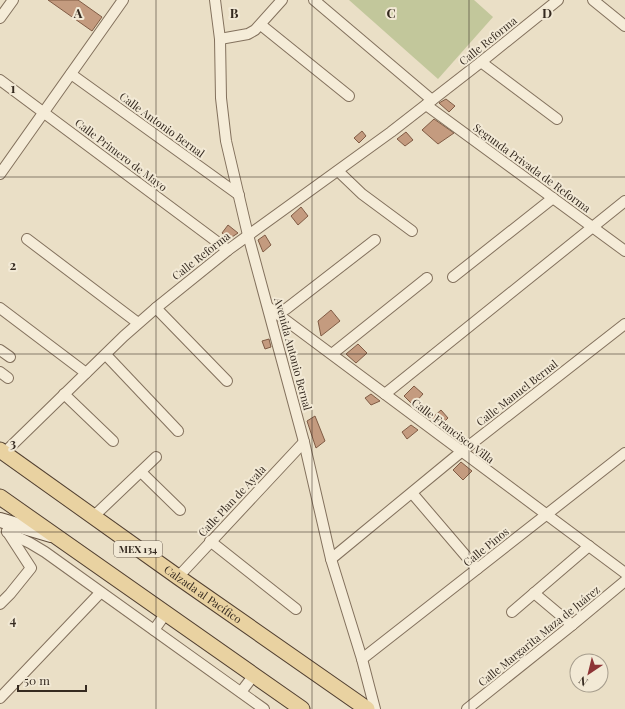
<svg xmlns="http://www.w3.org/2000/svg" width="625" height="709" viewBox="0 0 625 709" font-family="'Playfair Display',serif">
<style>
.green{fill:#c2c79b}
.building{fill:#c49b7f;stroke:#805c45}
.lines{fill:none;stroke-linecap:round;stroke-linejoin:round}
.street-casing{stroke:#83715d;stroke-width:12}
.secondary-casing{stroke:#655240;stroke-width:16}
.primary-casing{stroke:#524031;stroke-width:17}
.street{stroke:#f5ecd8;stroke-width:10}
.secondary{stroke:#f5ecd8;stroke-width:14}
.primary{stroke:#e9d2a1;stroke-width:15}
.grid{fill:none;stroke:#352a20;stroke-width:1;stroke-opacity:0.55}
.labels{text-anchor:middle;stroke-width:4;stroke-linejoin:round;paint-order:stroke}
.shield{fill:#f2e9d5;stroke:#6e6356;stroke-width:1}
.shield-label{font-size:10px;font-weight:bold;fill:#352a20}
.street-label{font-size:11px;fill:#352a20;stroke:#f2e9d5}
.grid-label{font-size:13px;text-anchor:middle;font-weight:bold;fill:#352a20;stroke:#f2e9d5;stroke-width:4;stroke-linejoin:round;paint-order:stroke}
</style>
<rect width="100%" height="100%" fill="#eadfc6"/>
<polygon class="green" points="349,0 474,0 493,17 438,79"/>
<g class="building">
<polygon points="48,0 78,0 102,17 92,31"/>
<polygon points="446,99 455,106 449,112 439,103"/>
<polygon points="434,119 454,133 438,144 422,130"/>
<polygon points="362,131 366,136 359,143 354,138"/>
<polygon points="406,132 413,140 405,146 397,139"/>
<polygon points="301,207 308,216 298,225 291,216"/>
<polygon points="228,225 238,233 229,239 222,233"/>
<polygon points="265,235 271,245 263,252 258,240"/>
<polygon points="331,310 340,321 321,336 318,321"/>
<polygon points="269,339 271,347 265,349 262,341"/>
<polygon points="358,344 367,353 356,363 346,354"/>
<polygon points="414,386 423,394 413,405 404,396"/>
<polygon points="371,394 380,401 371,405 365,398"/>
<polygon points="441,410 448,418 440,426 432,418"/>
<polygon points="315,416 325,441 316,448 307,421"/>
<polygon points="411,425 418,430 407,439 402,432"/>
<polygon points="461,462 472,471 463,480 453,470"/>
</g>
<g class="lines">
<g class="street-casing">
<g id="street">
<polyline points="215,0 220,39 221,98 226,141 248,235 304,442 331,559 362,659 375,709"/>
<polyline points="314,0 432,100"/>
<polyline points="593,0 625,26"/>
<polyline points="0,18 13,0"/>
<polyline points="261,25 349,96"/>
<polyline points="220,39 248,34 255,30 282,0"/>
<polyline points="481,62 557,119"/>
<polyline points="71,74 239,195"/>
<polyline points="0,80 228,250"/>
<polyline points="426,105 625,251"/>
<polyline points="338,171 362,194 412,231"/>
<polyline points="0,174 123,0"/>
<polyline points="27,239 138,323"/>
<polyline points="453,277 553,198"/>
<polyline points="268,307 625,573"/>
<polyline points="0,308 86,373"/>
<polyline points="156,308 227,381"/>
<polyline points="278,314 286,309 375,240"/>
<polyline points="0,350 10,357"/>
<polyline points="332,354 427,278"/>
<polyline points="106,355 178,431"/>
<polyline points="0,372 8,378"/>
<polyline points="64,394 113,441"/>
<polyline points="385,394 625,201"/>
<polyline points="4,453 124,336 156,308 228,250 391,132 481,62 558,0"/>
<polyline points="141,472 180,510"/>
<polyline points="412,493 477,569"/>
<polyline points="93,517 156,457"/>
<polyline points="7,532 30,543 45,552 264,709"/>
<polyline points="210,541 296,609"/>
<polyline points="331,559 461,452 625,324"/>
<polyline points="178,577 304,442"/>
<polyline points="534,593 572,625"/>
<polyline points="0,604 10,594 31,568 7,531"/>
<polyline points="512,612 589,546"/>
<polyline points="154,630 166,613"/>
<polyline points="362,659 625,453"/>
<polyline points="241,692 254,675"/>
<polyline points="0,698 100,593"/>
<polyline points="467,709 572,625 625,581"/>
</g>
</g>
<g class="secondary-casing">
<polyline id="secondary" points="0,520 51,535"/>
</g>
<g class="primary-casing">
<g id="primary">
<path id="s1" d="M0 450 178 577 367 709"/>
<polyline points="0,497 302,709"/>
</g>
</g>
<use href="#street" class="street"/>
<use href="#secondary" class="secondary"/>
<use href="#primary" class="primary"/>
</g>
<path class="grid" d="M156 0V709M312 0V709M469 0V709M0 177H625M0 354H625M0 532H625"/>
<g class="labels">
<rect class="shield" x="114" y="541" width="48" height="16" rx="3"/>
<g class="shield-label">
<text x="138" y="553">MEX 134</text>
</g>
<g class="street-label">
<text transform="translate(488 41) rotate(-39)" y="4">Calle Reforma</text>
<text transform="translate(162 125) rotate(36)" y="4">Calle Antonio Bernal</text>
<text transform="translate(121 155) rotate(37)" y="4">Calle Primero de Mayo</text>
<text transform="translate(532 168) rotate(36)" y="4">Segunda Privada de Reforma</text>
<text transform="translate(201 256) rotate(-38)" y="4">Calle Reforma</text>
<text transform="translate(293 354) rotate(75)" y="4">Avenida Antonio Bernal</text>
<text transform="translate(517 393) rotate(-38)" y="4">Calle Manuel Bernal</text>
<text transform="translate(453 431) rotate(37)" y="4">Calle Francisco Villa</text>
<text transform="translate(232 501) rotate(-47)" y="4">Calle Plan de Ayala</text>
<text transform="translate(486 547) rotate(-39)" y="4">Calle Pinos</text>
<text dy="4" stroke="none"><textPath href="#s1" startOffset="249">Calzada al Pacífico</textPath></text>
<text transform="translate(539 636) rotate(-39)" y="4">Calle Margarita Maza de Juárez</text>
</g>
</g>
<g class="grid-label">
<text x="78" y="18">A</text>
<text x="234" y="18">B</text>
<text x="391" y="18">C</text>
<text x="547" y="18">D</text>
<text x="13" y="93">1</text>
<text x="13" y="270">2</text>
<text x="13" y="448">3</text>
<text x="13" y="625">4</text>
</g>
<g transform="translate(589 673) rotate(215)"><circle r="19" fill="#f2e9d5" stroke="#a69d8d"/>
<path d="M0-3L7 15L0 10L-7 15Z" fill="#8d3335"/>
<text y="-6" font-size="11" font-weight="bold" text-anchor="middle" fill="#352a20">N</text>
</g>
<path d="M18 685v6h68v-6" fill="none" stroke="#352a20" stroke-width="2"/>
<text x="24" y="685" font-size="12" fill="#352a20" stroke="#f2e9d5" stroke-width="3" paint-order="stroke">50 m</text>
</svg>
